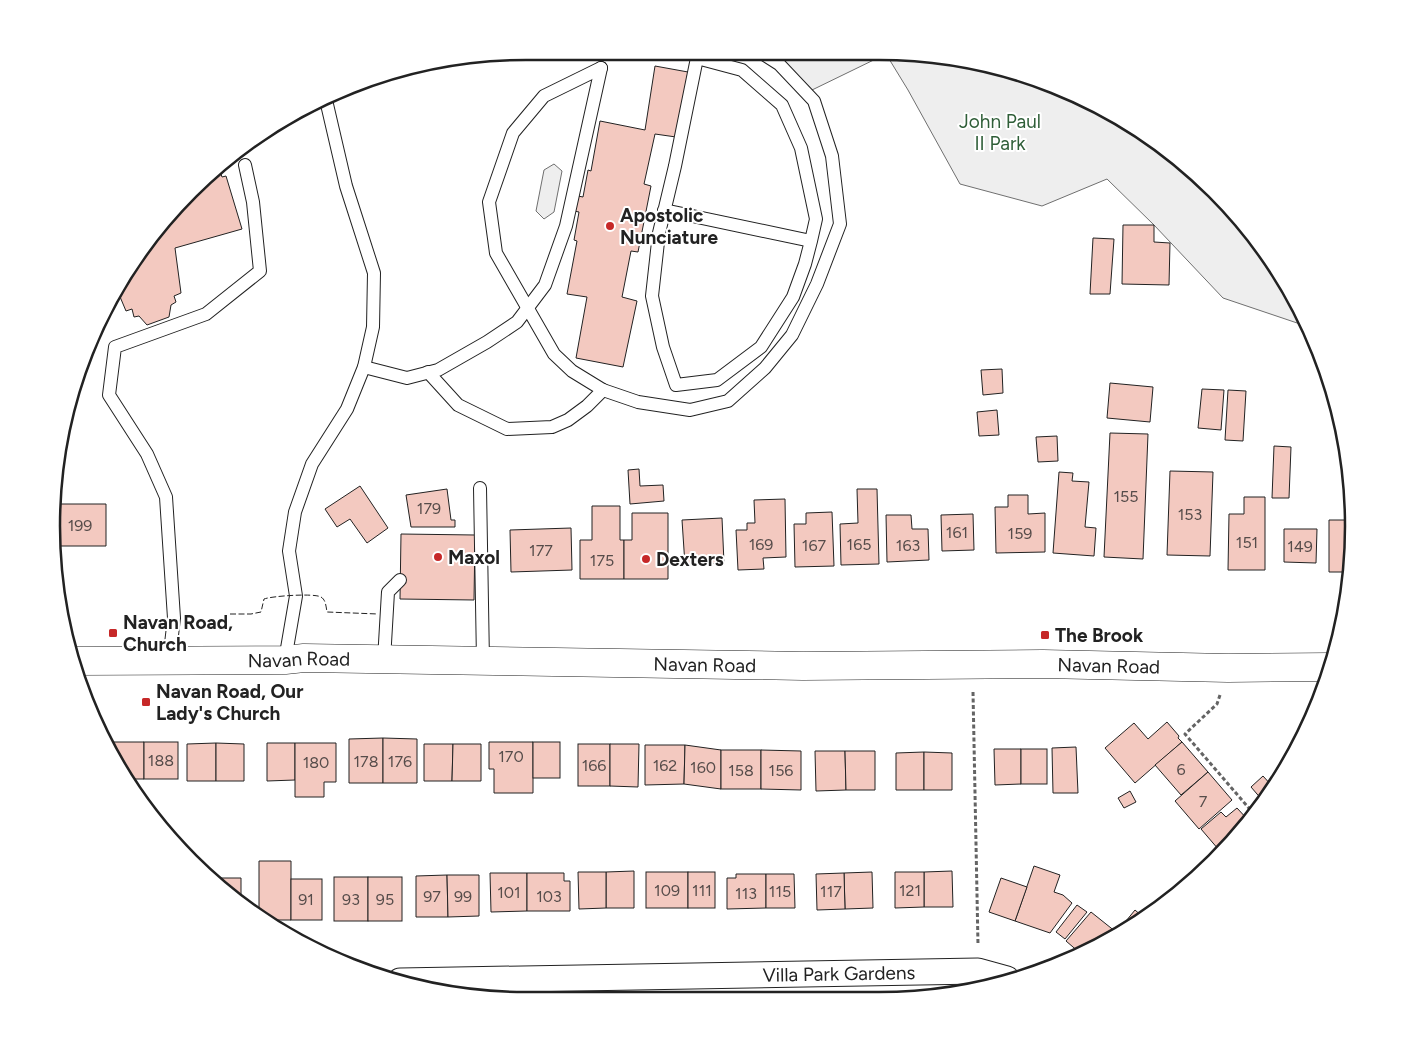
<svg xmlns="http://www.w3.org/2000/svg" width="1405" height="1052" viewBox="0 0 1405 1052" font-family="Figtree,sans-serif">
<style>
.green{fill:#eee;stroke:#6f6f6f}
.building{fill:#f3c9c0;stroke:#222}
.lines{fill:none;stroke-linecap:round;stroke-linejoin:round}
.service-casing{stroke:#222;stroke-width:14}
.minor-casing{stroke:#222;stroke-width:27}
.secondary-casing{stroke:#222;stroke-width:29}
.path{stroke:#646464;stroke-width:3;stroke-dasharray:4 2.5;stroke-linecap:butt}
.service{stroke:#fff;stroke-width:12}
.minor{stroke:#fff;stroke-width:25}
.secondary{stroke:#fff;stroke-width:28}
.fence{stroke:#222;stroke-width:1;stroke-dasharray:6 2.5;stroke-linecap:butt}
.poi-dot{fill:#c62828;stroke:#fff;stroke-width:2}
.labels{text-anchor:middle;stroke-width:4;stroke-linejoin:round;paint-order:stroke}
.number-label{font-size:16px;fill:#564c4a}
.park-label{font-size:19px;fill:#2f5e38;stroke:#fff}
.poi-label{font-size:19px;font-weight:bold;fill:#222;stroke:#fff;text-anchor:start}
.street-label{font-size:19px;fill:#222;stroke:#fff}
.rim{fill:none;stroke:#222;stroke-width:2.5}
</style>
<rect width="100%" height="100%" fill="#fff"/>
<g class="green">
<polygon points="775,52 910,52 1002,67 1143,131 1256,237 1305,316 1309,327 1223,298 1154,225 1107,179 1042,206 960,184 908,90 886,54 812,90"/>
<polygon points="554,164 562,171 554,212 544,219 536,211 544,170"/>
</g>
<g class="building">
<polygon points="655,66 688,72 676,137 655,134 644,184 651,186 638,252 631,251 622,297 637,301 623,367 576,358 587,297 567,294 577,241 574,240 579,212 574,211 578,196 583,197 588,170 591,171 600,121 645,130"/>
<polygon points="219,168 222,177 226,176 242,229 175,248 181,293 174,296 176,302 171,305 169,317 147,325 139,316 134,317 132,309 126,311 118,292 190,191"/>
<polygon points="1123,225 1154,225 1154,242 1170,243 1169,285 1122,284"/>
<polygon points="1093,238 1114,239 1110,294 1090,294"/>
<polygon points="1002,369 1003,393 983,395 981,370"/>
<polygon points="1110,383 1153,387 1150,422 1107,418"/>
<polygon points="1202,389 1224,390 1221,430 1198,428"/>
<polygon points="1228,390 1246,391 1243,441 1225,440"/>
<polygon points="997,410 999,435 979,436 977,412"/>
<polygon points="1110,433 1148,434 1143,559 1104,557"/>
<polygon points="1057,436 1058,461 1038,462 1036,437"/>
<polygon points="1274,446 1291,447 1289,498 1272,498"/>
<polygon points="639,469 640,486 663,485 664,501 630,504 628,470"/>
<polygon points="1170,471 1213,472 1210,556 1167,555"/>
<polygon points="1059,472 1073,473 1072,481 1089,482 1085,527 1096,528 1094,556 1053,553"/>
<polygon points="360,486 388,528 367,543 350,519 337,527 325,509"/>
<polygon points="447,489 451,520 455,520 455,527 411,527 406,495"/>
<polygon points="857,489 877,489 879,564 841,565 840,524 858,523"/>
<polygon points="1008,495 1028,495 1028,514 1045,513 1045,552 996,553 995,507 1008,507"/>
<polygon points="1244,497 1265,497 1265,570 1228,570 1229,514 1244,514"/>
<polygon points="785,499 786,557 763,558 764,569 738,570 736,530 747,530 747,523 755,523 754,500"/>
<polygon points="56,504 106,504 106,546 53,546"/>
<polygon points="592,506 620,506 620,540 624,540 624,579 580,579 580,540 592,540"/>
<polygon points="832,512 834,566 795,567 794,524 806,524 806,513"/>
<polygon points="632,513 668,513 668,579 624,579 624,540 632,540"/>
<polygon points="973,514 974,550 942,551 941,515"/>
<polygon points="886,515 911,515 912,529 928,529 929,560 887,562"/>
<polygon points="722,518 724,563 685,565 682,520"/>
<polygon points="1329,520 1352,520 1350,572 1329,572"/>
<polygon points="571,528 572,570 511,572 510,530"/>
<polygon points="1284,529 1317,529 1316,563 1284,562"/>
<polygon points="401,534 475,535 474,600 400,599"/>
<polygon points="1167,722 1179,736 1178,738 1182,742 1135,783 1105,748 1134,723 1148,739"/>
<polygon points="383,738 383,783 349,783 349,739"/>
<polygon points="383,738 417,739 417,783 383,783"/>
<polygon points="110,742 144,742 144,779 129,779 110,746"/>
<rect x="144" y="742" width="34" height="37"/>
<polygon points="489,742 533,742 533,793 494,793 494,769 489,769"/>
<rect x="533" y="742" width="27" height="36"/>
<polygon points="1182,742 1208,772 1181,795 1155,765"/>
<polygon points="216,743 216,781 187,781 187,744"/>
<polygon points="216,743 244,744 244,781 216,781"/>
<polygon points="267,743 295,743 295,780 267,781"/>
<polygon points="295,743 336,743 336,782 324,782 324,797 295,797"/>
<polygon points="424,744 453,744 452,781 424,781"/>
<polygon points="453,744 481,744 481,781 452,781"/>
<rect x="578" y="744" width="32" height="42"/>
<polygon points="610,744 639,744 638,787 610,786"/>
<polygon points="645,745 685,745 684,784 645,785"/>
<polygon points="685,745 721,750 721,789 684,784"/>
<polygon points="1076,747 1078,793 1053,793 1052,748"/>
<polygon points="994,749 1021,749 1021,784 995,785"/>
<rect x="1021" y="749" width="26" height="35"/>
<rect x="721" y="750" width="40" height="39"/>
<polygon points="761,750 801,751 801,790 761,789"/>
<polygon points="815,751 845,751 846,790 816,791"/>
<polygon points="845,751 875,751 875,790 846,790"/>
<polygon points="924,752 924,790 896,790 896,753"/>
<polygon points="924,752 952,753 952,790 924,790"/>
<polygon points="1208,772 1232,800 1199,829 1175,801"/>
<polygon points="1263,776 1273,787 1263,801 1251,787"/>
<polygon points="1130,791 1136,802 1124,808 1118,798"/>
<polygon points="1237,808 1249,821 1242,831 1219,850 1201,829 1221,812 1226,817"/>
<polygon points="1242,831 1236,839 1225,849 1224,847"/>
<polygon points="259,861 291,861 291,920 265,920 259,916"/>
<polygon points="1034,866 1060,875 1054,892 1063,895 1072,903 1050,933 1015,921"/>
<polygon points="634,871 634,908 606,908 606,872"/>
<polygon points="952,871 953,907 924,907 924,872"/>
<polygon points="578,872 606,872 606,908 579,909"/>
<rect x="646" y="872" width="42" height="36"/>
<rect x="688" y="872" width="27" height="36"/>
<polygon points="872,872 873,908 845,909 844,873"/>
<polygon points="895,872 924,872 924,907 895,908"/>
<polygon points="490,873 527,873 527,911 491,912"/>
<polygon points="527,873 564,873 564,881 570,881 570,911 527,911"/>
<polygon points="844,873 845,909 817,910 816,874"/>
<polygon points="736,874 766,874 766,908 727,909 727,878 736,878"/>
<polygon points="766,874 794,874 795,908 766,908"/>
<polygon points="447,875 448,917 416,917 416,876"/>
<polygon points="447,875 479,875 479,916 448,917"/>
<rect x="334" y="877" width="34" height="44"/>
<rect x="368" y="877" width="34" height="44"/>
<polygon points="213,878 241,878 241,903 213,883"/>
<polygon points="1001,878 1027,887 1015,921 989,912"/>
<rect x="291" y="879" width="31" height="41"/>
<polygon points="1077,905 1087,912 1065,939 1056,932"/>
<polygon points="1135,910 1143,917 1117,932"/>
<polygon points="1091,912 1116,932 1080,953 1066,941"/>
</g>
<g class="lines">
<g class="service-casing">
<g id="service">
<polyline points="601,68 544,96 513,133 489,202 496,253 554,354 572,371 603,390 638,402 690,410 728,401 765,368 792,335 817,284 840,224 832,156 814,101 779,64 760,52"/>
<polyline points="664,210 811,241 805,264 793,297 761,347 717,380 676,385 663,347 652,296 659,233 675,166 697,58 742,70 782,105 801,148 816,219 811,241"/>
<polyline points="364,367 407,378 438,370 487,342 517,322 545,285 566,226 601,68"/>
<polyline points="428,372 458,405 507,429 552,427 568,420 587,406 603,390"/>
<polyline points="480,488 483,661"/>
<polyline points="285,660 296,596 289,551 295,512 312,464 347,409 364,367 373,327 374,273 346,186 326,100"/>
<polyline points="384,660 388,592 400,580"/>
<polyline points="169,661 174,618 166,497 147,454 109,395 115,347 206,314 260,271 253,202 245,165"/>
</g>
</g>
<g class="minor-casing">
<g id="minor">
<path id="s1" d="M400 981 978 971 1007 979"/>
</g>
</g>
<g class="secondary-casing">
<g id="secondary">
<path id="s2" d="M77 661 285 660 304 658 803 666 1043 664 1228 668 1331 667"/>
</g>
</g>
<g class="path">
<polyline points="973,692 978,945"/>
<polyline points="1220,695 1217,704 1185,734 1254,814"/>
</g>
<use href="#service" class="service"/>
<use href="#minor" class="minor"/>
<use href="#secondary" class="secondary"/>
<path class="fence" d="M230 614H251L261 612 264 599C272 596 314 593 321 597 326 600 326 607 327 612L378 614"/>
</g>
<g class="poi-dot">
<circle cx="610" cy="226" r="5"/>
<circle cx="438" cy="557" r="5"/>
<circle cx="646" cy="559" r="5"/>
<rect x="108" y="628" width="10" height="10" rx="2.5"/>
<rect x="1040" y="630" width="10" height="10" rx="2.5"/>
<rect x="141" y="697" width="10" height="10" rx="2.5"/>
</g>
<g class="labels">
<g class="number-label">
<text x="1126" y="502">155</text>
<text x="429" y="514">179</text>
<text x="1190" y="520">153</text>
<text x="80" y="531">199</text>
<text x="957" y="538">161</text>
<text x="1020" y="539">159</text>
<text x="1247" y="548">151</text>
<text x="761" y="550">169</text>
<text x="859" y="550">165</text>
<text x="814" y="551">167</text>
<text x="908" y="551">163</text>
<text x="1300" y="552">149</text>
<text x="541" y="556">177</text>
<text x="602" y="566">175</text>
<text x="511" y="762">170</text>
<text x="161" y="766">188</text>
<text x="366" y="767">178</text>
<text x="400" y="767">176</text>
<text x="316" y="768">180</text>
<text x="594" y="771">166</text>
<text x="665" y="771">162</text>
<text x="703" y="773">160</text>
<text x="1181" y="775">6</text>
<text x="741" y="776">158</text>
<text x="781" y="776">156</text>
<text x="1203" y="807">7</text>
<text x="667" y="896">109</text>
<text x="702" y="896">111</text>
<text x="910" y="896">121</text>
<text x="780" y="897">115</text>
<text x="831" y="897">117</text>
<text x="509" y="898">101</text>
<text x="746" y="899">113</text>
<text x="432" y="902">97</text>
<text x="463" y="902">99</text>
<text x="549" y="902">103</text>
<text x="306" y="905">91</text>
<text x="351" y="905">93</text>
<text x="385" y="905">95</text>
</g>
<g class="park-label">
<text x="1000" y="128">John Paul<tspan x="1000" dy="22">II Park</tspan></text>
</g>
<g class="poi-label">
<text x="620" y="222">Apostolic<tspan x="620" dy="22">Nunciature</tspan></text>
<text x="448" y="564">Maxol</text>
<text x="656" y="566">Dexters</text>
<text x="123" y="629">Navan Road,<tspan x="123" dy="22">Church</tspan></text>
<text x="1055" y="642">The Brook</text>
<text x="156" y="698">Navan Road, Our<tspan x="156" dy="22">Lady's Church</tspan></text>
</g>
<g class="street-label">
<text dy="7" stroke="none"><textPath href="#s2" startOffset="222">Navan Road</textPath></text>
<text dy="7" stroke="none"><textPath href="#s2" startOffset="628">Navan Road</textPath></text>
<text dy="7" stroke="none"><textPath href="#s2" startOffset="1032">Navan Road</textPath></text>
<text dy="7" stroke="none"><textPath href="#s1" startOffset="439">Villa Park Gardens</textPath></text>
</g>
</g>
<path d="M0 0H1405V1052H0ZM526 60H879A466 466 0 0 1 1345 526V526A466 466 0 0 1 879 992H526A466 466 0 0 1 60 526V526A466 466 0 0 1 526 60Z" fill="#fff" fill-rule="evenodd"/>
<path class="rim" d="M526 60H879A466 466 0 0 1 1345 526V526A466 466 0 0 1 879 992H526A466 466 0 0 1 60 526V526A466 466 0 0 1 526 60Z"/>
</svg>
